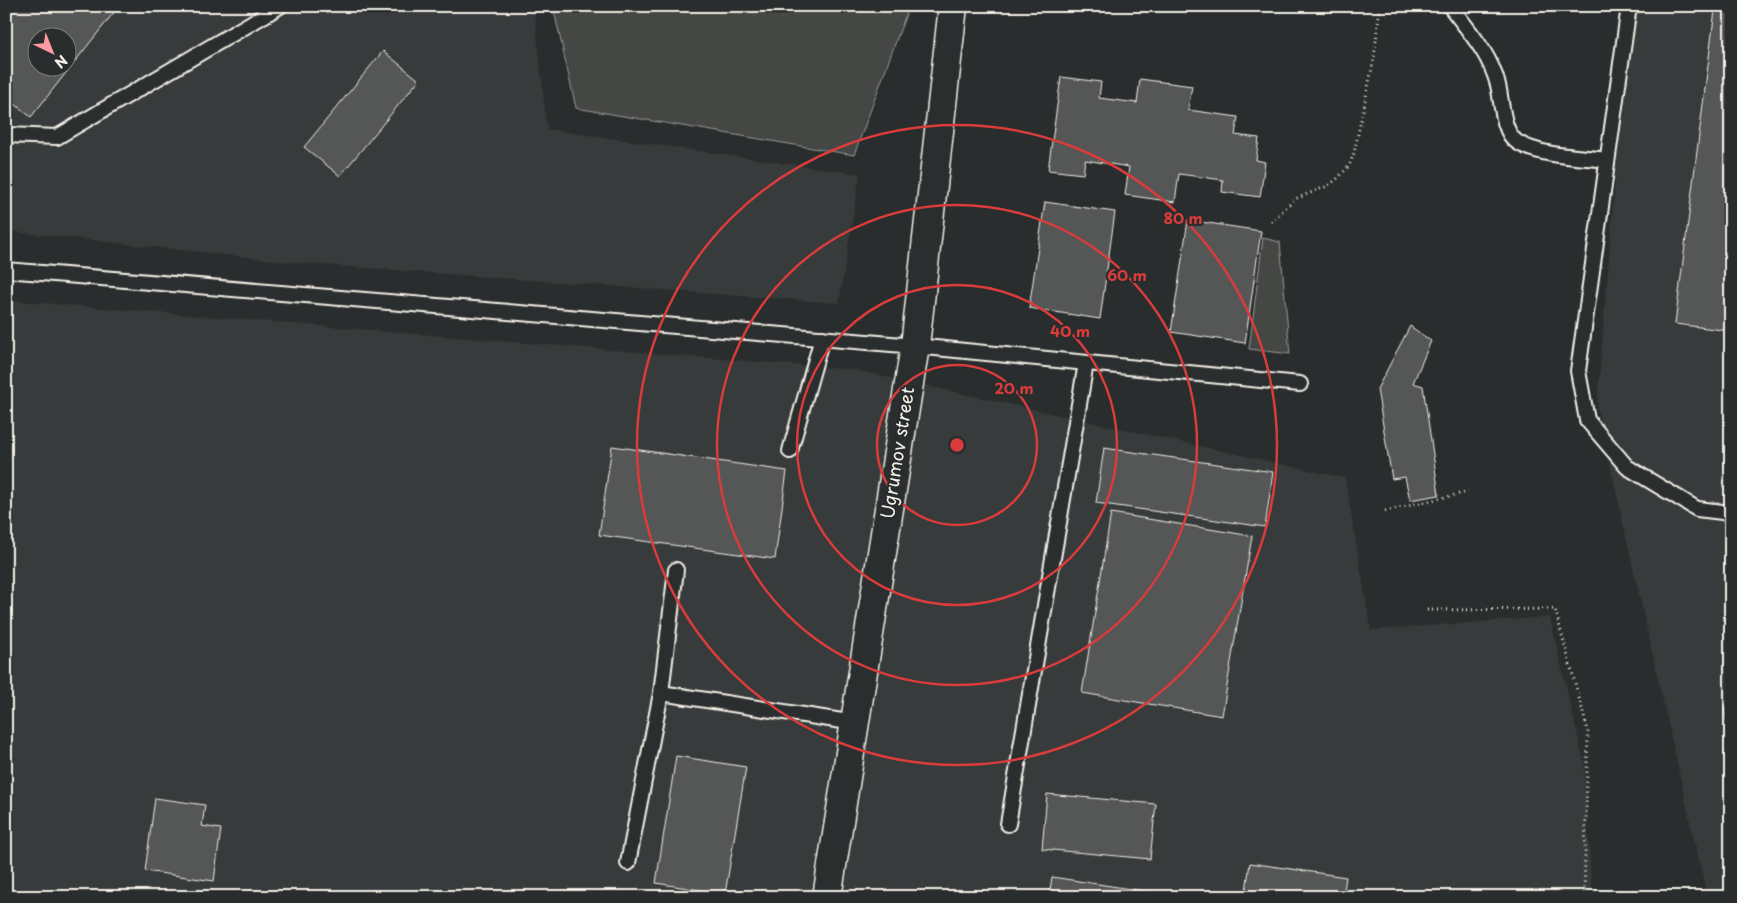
<svg xmlns="http://www.w3.org/2000/svg" width="1737" height="903" viewBox="0 0 1737 903" font-family="'Playpen Sans',sans-serif">
<style>
.built{fill:#373a3a;fill-rule:evenodd}
.green{fill:#444645;stroke:#9c9c96}
.building{fill:#555756;stroke:#f4f1e8;fill-rule:evenodd}
.lines{fill:none;stroke-linecap:round;stroke-linejoin:round}
.service-casing{stroke:#f4f1e8;stroke-width:18}
.minor-casing{stroke:#f4f1e8;stroke-width:31}
.path{stroke:#f4f1e8;stroke-width:3;stroke-dasharray:1 4;stroke-linecap:butt}
.service{stroke:#2a2d2e;stroke-width:14}
.minor{stroke:#2a2d2e;stroke-width:28}
.ring{fill:none;stroke:#d93c3b;stroke-width:2.5}
.labels{text-anchor:middle;stroke-width:4.5;stroke-linejoin:round;paint-order:stroke}
.street-label{font-size:18px;fill:#f4f1e8;stroke:#2a2d2e}
.centre{fill:#d93c3b;stroke:#2a2d2e;stroke-width:2.5}
.ring-label{font-size:15px;text-anchor:middle;font-weight:bold;fill:#d93c3b;stroke:#2a2d2e;stroke-width:4.5;stroke-linejoin:round;paint-order:stroke}
</style>
<rect width="100%" height="100%" fill="#2a2d2e"/>
<filter id="ink" filterUnits="userSpaceOnUse"><feTurbulence type="fractalNoise" baseFrequency=".02" numOctaves="2"/><feDisplacementMap in="SourceGraphic" scale="10" xChannelSelector="R" yChannelSelector="G"/><feConvolveMatrix kernelMatrix="1 2 1 2 8 2 1 2 1" color-interpolation-filters="sRGB"/></filter>
<g filter="url(#ink)">
<g class="built">
<path d="M6 6H534L547 129 860 174 839 303 311 264 6 231ZM38 38H68V68H38Z"/>
<polygon points="1629,6 1731,6 1731,897 1707,897 1597,407"/>
<polygon points="6,300 855,370 1345,478 1371,630 1550,617 1584,763 1592,897 6,897"/>
</g>
<g class="green">
<polygon points="553,6 909,6 854,155 576,108"/>
<polygon points="1263,238 1280,242 1290,354 1249,349"/>
</g>
<g class="building">
<path d="M6 6H119L31 117 6 97ZM38 38H68V68H38Z"/>
<polygon points="1715,10 1731,12 1731,331 1675,324"/>
<polygon points="383,51 419,80 340,176 304,147"/>
<polygon points="1061,77 1101,82 1099,98 1137,103 1140,79 1192,86 1188,110 1238,117 1235,135 1259,138 1256,160 1265,162 1260,197 1222,192 1223,180 1179,174 1175,202 1125,195 1129,167 1085,160 1083,174 1048,170"/>
<polygon points="1045,202 1115,212 1100,319 1029,308"/>
<polygon points="1188,220 1261,231 1245,343 1171,332"/>
<polygon points="1410,326 1431,341 1413,383 1423,386 1439,495 1410,500 1405,477 1392,479 1377,389"/>
<polygon points="612,446 787,471 775,559 599,535"/>
<polygon points="1104,448 1273,472 1265,527 1096,503"/>
<polygon points="1111,513 1252,536 1222,716 1082,693"/>
<polygon points="1731,707 1731,749 1724,708"/>
<polygon points="676,756 746,767 725,894 656,883"/>
<polygon points="1047,794 1156,804 1150,859 1042,849"/>
<polygon points="155,798 205,805 202,826 221,829 214,881 145,871"/>
<polygon points="1250,863 1346,877 1343,897 1245,897"/>
<polygon points="1052,877 1183,897 1049,897"/>
</g>
<g class="lines">
<g class="service-casing">
<g id="service">
<path d="M1450 6C1469 31 1490 54 1498 85 1502 101 1502 132 1517 142 1538 156 1582 157 1607 160"/>
<polyline points="1629,6 1578,371 1587,420 1627,467 1697,509 1731,513"/>
<polyline points="6,135 57,137 280,6"/>
<polyline points="6,270 915,346 1300,384"/>
<polyline points="790,451 822,338"/>
<polyline points="661,693 855,723"/>
<polyline points="1008,824 1086,363"/>
<polyline points="628,863 661,693 676,570"/>
</g>
</g>
<g class="minor-casing">
<polyline id="minor" points="827,897 915,346 953,6"/>
</g>
<g class="path">
<polyline points="1271,222 1295,199 1325,187 1336,180 1349,166 1354,153 1374,59 1380,6"/>
<polyline points="1385,511 1468,492"/>
<polyline points="1427,610 1555,609 1588,731 1584,897"/>
</g>
<use href="#service" class="service"/>
<use href="#minor" class="minor"/>
</g>
</g>
<g class="ring">
<circle cx="957" cy="445" r="80"/>
<circle cx="957" cy="445" r="160"/>
<circle cx="957" cy="445" r="240"/>
<circle cx="957" cy="445" r="320"/>
</g>
<g class="labels">
<g class="street-label">
<text transform="translate(898 453) rotate(-81)" y="6">Ugrumov street</text>
</g>
</g>
<circle cx="957" cy="445" r="8" class="centre"/>
<g class="ring-label">
<text x="1183" y="224">80 m</text>
<text x="1127" y="281">60 m</text>
<text x="1070" y="337">40 m</text>
<text x="1014" y="394">20 m</text>
</g>
<rect width="1737" height="903" fill="none" stroke="#2a2d2e" stroke-width="25"/>
<rect x="12" y="12" width="1712" height="878" fill="none" stroke="#f4f1e8" stroke-width="2" filter="url(#ink)"/>
<g transform="translate(52 52) rotate(137)"><circle r="24" fill="#2a2d2e" stroke="#7b7b78"/>
<path d="M0-4L9 19L0 12L-9 19Z" fill="#ff9aa2"/>
<text y="-8" font-size="14" font-weight="bold" text-anchor="middle" fill="#f4f1e8">N</text>
</g>
</svg>
